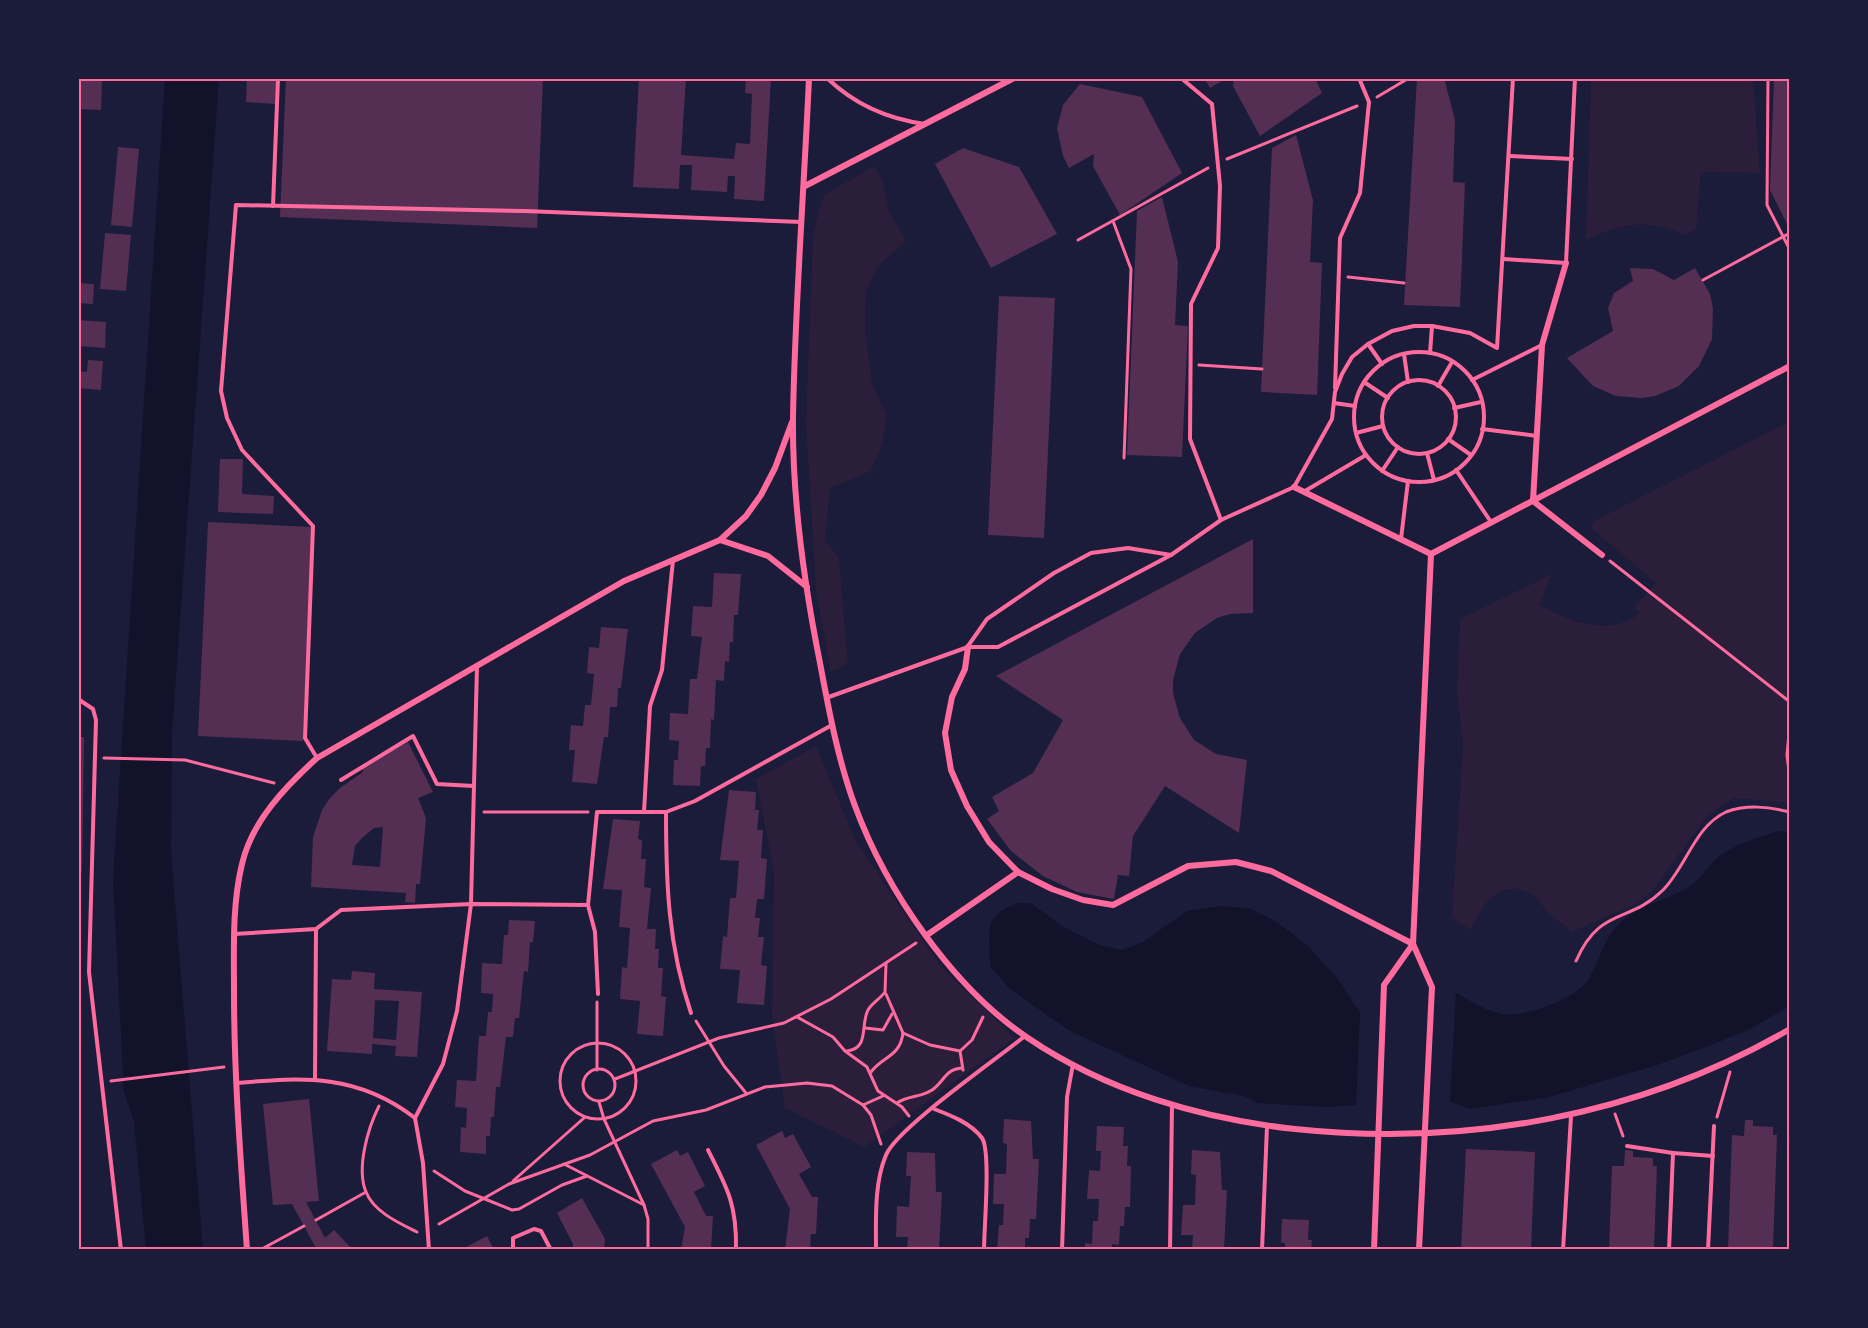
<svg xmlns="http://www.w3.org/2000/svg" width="1868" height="1328" viewBox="0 0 1868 1328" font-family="Raleway,sans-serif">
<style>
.green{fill:#2a1e3b}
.water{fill:#12122b}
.building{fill:#542f53;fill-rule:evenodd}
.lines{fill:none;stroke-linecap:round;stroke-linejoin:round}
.path{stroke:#ff6b9d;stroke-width:3}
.service{stroke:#ff6b9d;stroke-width:4}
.minor{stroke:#ff6b9d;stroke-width:6}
.neatline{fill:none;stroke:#ff6b9d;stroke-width:2}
</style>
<rect width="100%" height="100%" fill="#1b1b3a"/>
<g class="green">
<path d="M1591 78H1753L1760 173 1701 172 1696 229 1685 235C1646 218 1623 223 1586 240Z"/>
<polygon points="874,166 882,179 889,211 906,241 878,266 866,291 865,328 872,384 887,415 882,444 871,471 830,488 825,541 839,557 848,663 831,672 816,591 806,424 813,233 824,195"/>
<path d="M1790 421V803L1734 798 1708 815 1652 891 1637 903 1572 932C1564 925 1554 918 1546 911 1543 907 1541 902 1538 899 1507 872 1481 902 1471 930L1453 918 1447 922 1452 917 1463 745 1457 692 1460 619 1552 574 1539 605C1570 621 1609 638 1640 613L1634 608 1656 583 1592 529 1594 521Z"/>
<polygon points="816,746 856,842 941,967 1015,1038 864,1147 785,1108 772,1016 774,873 756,779"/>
</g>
<g class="water">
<polygon points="165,78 219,78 172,733 171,851 203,1250 146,1250 134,1121 124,1092 113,880"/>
<path d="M1778 831 1790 832V1006L1748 1030 1711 1045 1657 1065 1549 1097 1469 1109 1450 1101 1456 993C1470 1001 1486 1011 1502 1014 1524 1018 1576 999 1588 980 1601 958 1604 934 1626 918 1643 905 1668 899 1687 888 1699 882 1706 868 1716 859 1732 845 1757 838 1778 831Z"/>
<path d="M1017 903H1031L1060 925 1102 946 1122 950 1143 942 1187 911 1222 906 1252 909 1278 923 1307 945 1337 978 1360 1013 1356 1105 1327 1107 1257 1103 1244 1096 1189 1086 1070 1031 1010 989 990 966C990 931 981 918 1017 903Z"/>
</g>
<g class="building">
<polygon points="78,78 102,78 101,110 78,109"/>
<polygon points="247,78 276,78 275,104 246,102"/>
<polygon points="286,78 543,78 537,228 280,217"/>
<polygon points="639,78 686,78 681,155 734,159 736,143 750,144 752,94 745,93 746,78 771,78 764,201 734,199 735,176 728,176 727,192 691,190 692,165 680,165 679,189 633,187"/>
<polygon points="1204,78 1227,78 1210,88"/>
<polygon points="1234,78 1315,78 1322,93 1260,136 1233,86"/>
<polygon points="1417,78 1444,78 1455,120 1453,182 1465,183 1460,307 1404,305"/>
<polygon points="1774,78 1790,78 1790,230 1770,190"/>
<polygon points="1080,84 1142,97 1182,173 1120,215 1093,166 1094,154 1069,168 1063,156 1057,128 1063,105"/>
<polygon points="1296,135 1313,200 1310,262 1322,263 1317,395 1261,392 1272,148"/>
<polygon points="118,147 139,149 132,227 111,225"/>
<polygon points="963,148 1019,167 1057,234 991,268 935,164"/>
<polygon points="1162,197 1178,262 1175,325 1188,326 1182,457 1127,455 1137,211"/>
<polygon points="105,233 131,235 126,291 100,289"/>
<polygon points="1630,268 1653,269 1674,280 1695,268 1710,294 1713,309 1712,339 1699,366 1679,386 1655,396 1642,398 1616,396 1593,386 1567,358 1613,331 1608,308 1614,293 1633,281"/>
<polygon points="78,283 94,284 93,304 78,303"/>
<polygon points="999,296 1055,298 1044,538 988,535"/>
<polygon points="78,320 106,322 105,348 78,346"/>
<polygon points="88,360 103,361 101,390 78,388 78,371 87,372"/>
<polygon points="220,459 243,459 242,494 274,496 273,514 218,512"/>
<polygon points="208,522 312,527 303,741 198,736"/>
<polygon points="1253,539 1253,613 1230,614 1217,618 1195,633 1180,654 1173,680 1173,693 1180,718 1194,740 1216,754 1247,760 1239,833 1165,786 1133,836 1129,876 1118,875 1114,899 1077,892 1043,876 1011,851 987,819 999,811 992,797 1033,773 1063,720 996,676"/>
<polygon points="714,573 741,574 738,615 734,615 733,642 730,642 729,662 725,661 724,681 716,680 714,720 711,719 710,748 706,748 705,766 701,766 700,786 673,785 674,760 678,760 679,741 669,740 670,713 688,714 690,679 697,679 702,637 691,636 693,606 712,607"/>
<polygon points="601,627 628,629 621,688 618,688 617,707 610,707 608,737 604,737 597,784 572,782 575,750 569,750 571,725 583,726 585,705 591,705 594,674 587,673 589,647 599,648"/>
<polygon points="78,737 84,737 82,872 78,871"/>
<path d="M408 742 433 792 418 798 426 818 420 884H416L415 903 405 902 406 893 311 887 313 837 322 810 330 798 340 788 363 772 362 768ZM383 827 380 867 352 865 355 846 361 839 374 828Z"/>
<polygon points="729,790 756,792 755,810 759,810 757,830 763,830 761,858 767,859 764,899 757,899 755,918 760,918 758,937 764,937 761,965 767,966 764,1005 737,1003 740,970 720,969 723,936 727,937 730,898 736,898 739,861 720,860"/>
<polygon points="613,819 640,821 638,839 642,840 641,859 646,859 644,887 651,888 647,929 656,929 655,949 659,949 658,968 663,968 661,996 666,997 663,1036 637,1034 640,1001 620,999 622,967 627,968 630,928 619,927 622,890 603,889"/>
<polygon points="509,920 535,921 533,942 530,942 528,972 524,971 519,1018 515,1018 513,1037 506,1037 500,1087 496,1087 494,1117 491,1117 490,1136 486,1136 486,1154 460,1152 461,1127 466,1128 467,1108 455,1107 457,1080 476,1081 479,1036 486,1036 488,1012 492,1012 493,994 481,993 482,963 502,964 504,935 508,935"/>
<path d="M352 971 375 973 374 989 422 992 417 1057 395 1056 396 1046 372 1044V1054L327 1051 332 979 351 980ZM375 1000 399 1001 396 1040 373 1038Z"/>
<polygon points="309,1099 319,1201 306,1202 325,1238 334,1230 353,1250 314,1250 316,1248 292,1204 273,1205 263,1104"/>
<polygon points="1004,1119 1031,1121 1033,1159 1039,1159 1036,1219 1030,1219 1029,1238 1025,1238 1025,1250 997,1250 999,1225 1003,1225 1004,1204 993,1204 994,1174 1006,1174 1007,1144 1003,1143"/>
<polygon points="1745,1120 1753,1120 1753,1126 1773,1127 1773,1135 1777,1135 1773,1250 1728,1250 1732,1135 1744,1136"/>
<polygon points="1097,1126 1124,1127 1123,1146 1128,1146 1127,1166 1131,1166 1130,1207 1125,1207 1124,1226 1120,1226 1119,1245 1112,1244 1112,1250 1085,1250 1085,1243 1092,1244 1093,1221 1098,1221 1099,1199 1087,1199 1089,1170 1100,1171 1101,1151 1096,1151"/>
<polygon points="782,1131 785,1138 793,1134 811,1167 799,1174 812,1197 818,1197 816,1234 811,1234 810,1250 785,1250 790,1209 756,1145"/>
<polygon points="1466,1149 1535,1152 1531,1250 1461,1250"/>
<polygon points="677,1150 680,1156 688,1152 705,1186 694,1192 706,1216 713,1216 711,1250 681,1250 685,1227 651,1164"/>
<polygon points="1192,1150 1220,1152 1222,1190 1227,1190 1224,1250 1192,1250 1193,1235 1181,1235 1183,1205 1195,1205 1196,1175 1191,1174"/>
<polygon points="1625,1150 1633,1151 1633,1157 1653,1158 1653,1166 1657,1166 1654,1250 1609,1250 1612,1166 1624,1166"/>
<polygon points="907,1152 935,1153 936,1192 942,1192 939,1250 907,1250 908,1237 896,1237 897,1206 909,1207 911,1176 906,1176"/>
<polygon points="582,1198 605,1239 604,1250 573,1250 573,1244 557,1213"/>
<polygon points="1282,1219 1309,1220 1308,1240 1312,1240 1311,1250 1285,1250 1285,1243 1281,1243"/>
<polygon points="487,1236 494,1250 461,1250"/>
</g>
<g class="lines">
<g class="path">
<polyline points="1768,78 1767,205 1790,250"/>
<polyline points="1377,97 1409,78"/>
<polyline points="1227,159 1357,106"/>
<polyline points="1113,221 1131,269 1124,458"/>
<polyline points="1078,240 1208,168"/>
<polyline points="1348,277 1404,283"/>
<polyline points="1703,280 1790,233"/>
<polyline points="1199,365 1262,369"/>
<polyline points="1610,561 1790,702"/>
<polyline points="1790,723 1787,755 1790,780"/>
<polyline points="104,758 185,760 274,783"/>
<polyline points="484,812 588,812"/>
<path d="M1576 961C1600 906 1629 924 1663 890 1686 867 1695 826 1726 812 1747 804 1769 807 1790 812"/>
<polyline points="886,994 903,1033 930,1045 960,1051"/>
<polyline points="797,1017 833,1037 845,1051 867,1067 878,1091 902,1107 909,1116"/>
<polyline points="696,1021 724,1066 746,1093"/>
<polyline points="865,1028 883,1030 892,1014"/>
<circle cx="598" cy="1081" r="38"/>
<path d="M847 1051C870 1048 860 1025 868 1010 872 1003 880 999 885 992L886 964"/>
<circle cx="599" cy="1085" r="16"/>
<polyline points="597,1070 597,1002"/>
<polyline points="963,1070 960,1051 972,1040 983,1017"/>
<path d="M871 1072C883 1056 900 1057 903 1033"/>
<polyline points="615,1079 719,1038 784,1023 831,999 916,943"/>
<polyline points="111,1081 224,1067"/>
<polyline points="599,1102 604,1119 644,1205 648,1219 648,1250"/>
<path d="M897 1103C908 1095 920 1098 932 1090 944 1082 945 1069 962 1068"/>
<polyline points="863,1105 883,1096"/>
<path d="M379 1106C368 1128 356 1168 366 1192 374 1212 399 1223 417 1232"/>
<polyline points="1615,1114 1623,1136"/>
<polyline points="1717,1117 1730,1072"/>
<polyline points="564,1164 644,1205"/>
<polyline points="434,1171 465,1191 512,1210 519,1209 562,1185 587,1176"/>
<polyline points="513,1181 584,1118"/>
<polyline points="316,1220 366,1192"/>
<polyline points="439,1224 509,1184 590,1155 653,1121 706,1110 765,1087 807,1083 832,1086 863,1105 871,1115 881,1144"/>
<polyline points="260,1250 304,1226"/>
</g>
<g class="service">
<path d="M827 78C854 104 888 119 925 124"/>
<polyline points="1181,78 1212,104 1220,186 1218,248 1191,304 1190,439 1221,520"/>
<polyline points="1509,156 1572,159"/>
<polyline points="273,206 278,78"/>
<polyline points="1504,259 1566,263 1575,78"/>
<polyline points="1368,344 1382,364"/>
<circle cx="1419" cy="417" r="65"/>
<polyline points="1430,353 1432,326"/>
<polyline points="1404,354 1408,382"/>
<polyline points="1472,380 1542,345"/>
<circle cx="1419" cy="417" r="37"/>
<polyline points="1364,382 1388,398"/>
<polyline points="1438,386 1452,362"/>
<polyline points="1335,388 1340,238 1360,193 1369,102 1359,78"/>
<polyline points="1334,403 1355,406"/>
<polyline points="1454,408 1481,402"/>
<polyline points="1482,429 1537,436"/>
<polyline points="1356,433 1383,426"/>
<polyline points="1448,439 1471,455"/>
<polyline points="1427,453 1434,480"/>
<polyline points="1456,470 1491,522"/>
<polyline points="1382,471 1398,447"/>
<polyline points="1305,491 1366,455"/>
<polyline points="1401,539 1408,481"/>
<polyline points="968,646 987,619 1054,573 1091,553 1128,548 1171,555"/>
<polyline points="826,698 968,647 998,647 1171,555 1221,520 1294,487 1332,419 1335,392 1342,374 1352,357 1368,344 1392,331 1414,326 1432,326 1470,333 1497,348 1513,78"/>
<polyline points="78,699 93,709 96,720 89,972 121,1250"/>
<polyline points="317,758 305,738 313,526 242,450 227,418 221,391 236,205 525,211 802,222"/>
<polyline points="341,780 413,736 437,784 474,786"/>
<polyline points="644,812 650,706 662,670 673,560"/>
<path d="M666 812C666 884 668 945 691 1013"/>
<polyline points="234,934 316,929 341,910 471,904 588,905"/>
<polyline points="598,994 595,932 588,905 597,812 666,812 695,801 832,725"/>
<polyline points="315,1079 316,929"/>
<path d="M237 1083C305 1077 358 1074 415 1118"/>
<path d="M934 1109C950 1115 971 1123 982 1138 991 1151 984 1229 984 1250"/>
<polyline points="1627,1146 1673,1153"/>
<path d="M708 1150C728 1189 737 1206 736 1250"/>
<polyline points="429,1250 423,1163 415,1118 443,1064 457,1011 471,904 477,666"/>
<polyline points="513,1250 513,1238 534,1229 541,1231 551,1250"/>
<path d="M876 1250C876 1220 874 1183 886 1155 897 1128 997 1059 1025 1036"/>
<polyline points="1062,1250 1067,1097 1073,1064"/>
<polyline points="1170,1250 1172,1105"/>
<polyline points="1262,1250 1267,1126"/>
<polyline points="1563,1250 1571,1116"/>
<polyline points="1669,1250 1673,1153 1713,1156"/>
<polyline points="1708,1250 1714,1126"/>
</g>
<g class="minor">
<path d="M809 78C804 191 795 304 793 417 792 499 804 583 820 663 829 711 838 760 855 806 886 890 953 988 1028 1038 1106 1091 1202 1119 1295 1129 1467 1147 1640 1116 1790 1029"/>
<polyline points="805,186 1014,78"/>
<polyline points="1566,263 1542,345 1533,501 1602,555"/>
<polyline points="1294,487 1431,554"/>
<polyline points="720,540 768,556 807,587"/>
<polyline points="968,647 965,669 952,697 945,733 951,770 967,806 989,842 1018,872 1052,889 1083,900 1113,905 1188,866 1236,862 1271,871 1413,944"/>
<polyline points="927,935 1018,872"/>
<path d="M247 1250C241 1164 234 1078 234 991 234 949 232 905 242 864 252 821 285 787 317 758L624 581 720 540 746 516 761 495 775 468 792 422"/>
<polyline points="1374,1250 1384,985 1413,944"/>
<polyline points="1419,1250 1432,987 1413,944 1431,554 1790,366"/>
</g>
</g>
<rect width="1868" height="1328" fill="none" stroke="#1b1b3a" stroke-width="159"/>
<rect x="80" y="80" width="1708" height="1168" class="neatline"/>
</svg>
